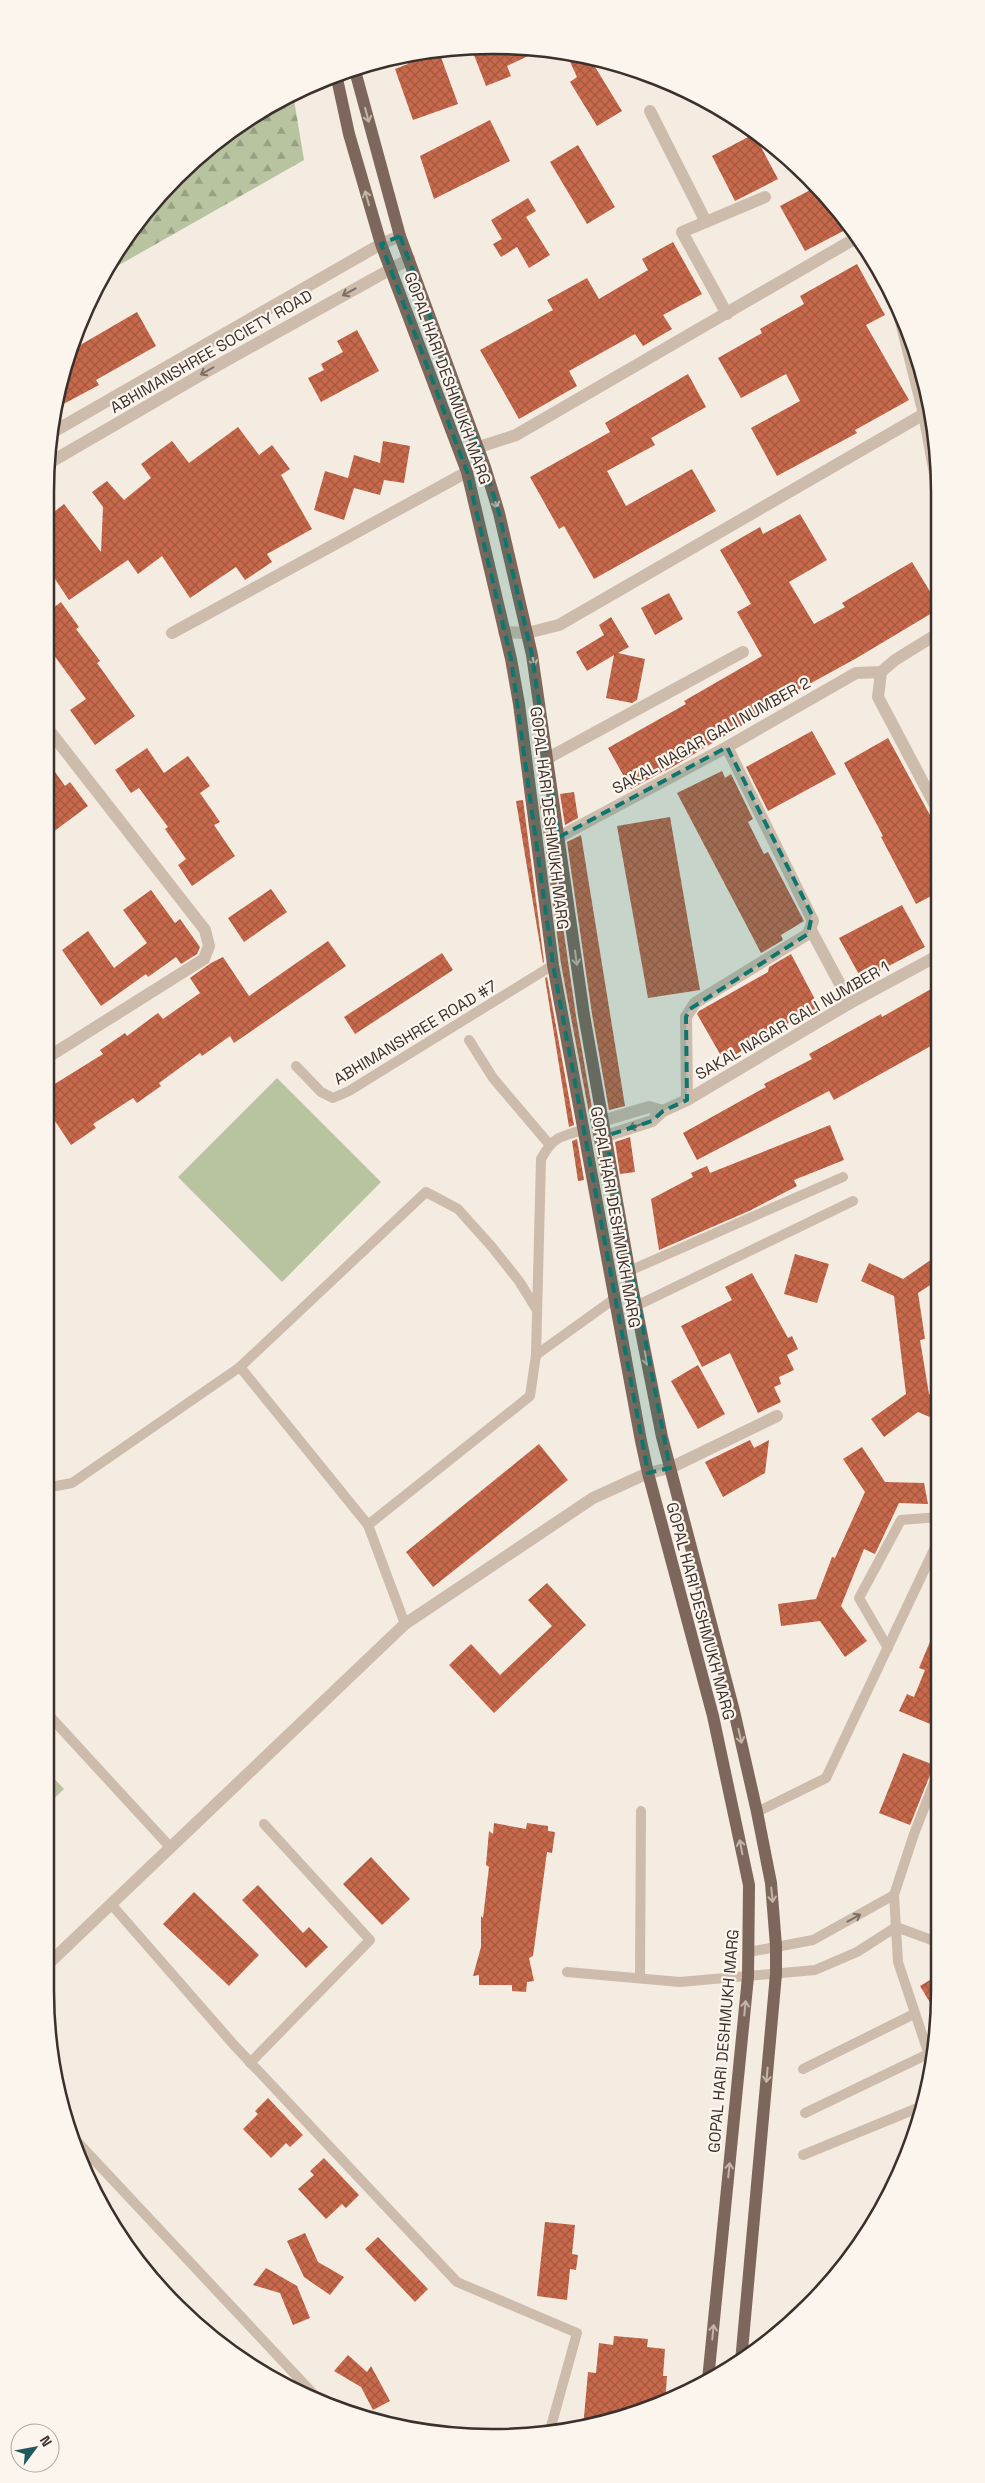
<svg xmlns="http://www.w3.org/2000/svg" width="985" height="2483" viewBox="0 0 985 2483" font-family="'Space Grotesk',sans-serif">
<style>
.forest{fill:url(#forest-firs)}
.green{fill:#b8c4a0}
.building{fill:url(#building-cross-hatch)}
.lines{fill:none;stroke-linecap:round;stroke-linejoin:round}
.service{stroke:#cdbbac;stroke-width:10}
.minor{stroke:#cdbbac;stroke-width:12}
.tertiary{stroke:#cdbbac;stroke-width:12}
.primary{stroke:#7d675c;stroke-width:12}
.oneway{stroke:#c2b5ac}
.oneway2{stroke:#7d6f65}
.marked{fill:#0f766e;fill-opacity:0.2;stroke:#0f766e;stroke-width:4;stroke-dasharray:10 6;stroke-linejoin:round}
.labels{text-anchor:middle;stroke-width:4.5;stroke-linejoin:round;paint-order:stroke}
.street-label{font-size:16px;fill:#3b302b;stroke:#fbf5ee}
.rim{fill:none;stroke:#3b302b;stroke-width:2.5}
</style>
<defs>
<pattern id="forest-firs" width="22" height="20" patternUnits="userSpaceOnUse" patternTransform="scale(1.25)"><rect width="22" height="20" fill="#b8c4a0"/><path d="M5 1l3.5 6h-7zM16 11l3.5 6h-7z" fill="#97a083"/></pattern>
<pattern id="building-cross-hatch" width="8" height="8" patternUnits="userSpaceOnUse" patternTransform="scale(1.25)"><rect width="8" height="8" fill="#c8694b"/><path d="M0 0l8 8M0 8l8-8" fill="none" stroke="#a4573f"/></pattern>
</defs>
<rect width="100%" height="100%" fill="#f4ebe1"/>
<polygon class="forest" points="293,94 304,160 105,273 138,220 198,156 269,105"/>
<g class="green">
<polygon points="277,1078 381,1182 282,1282 178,1177"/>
<polygon points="45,1769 64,1789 45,1807"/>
</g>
<g class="building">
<polygon points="522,46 543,49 507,66 511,76 486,86 474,55 493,47"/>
<polygon points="438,49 458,104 413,120 395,69 408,64 405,56"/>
<polygon points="566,53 589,57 622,111 597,126 570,82 577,77"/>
<polygon points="490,120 510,161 434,199 420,156"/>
<polygon points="754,134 778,179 735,201 712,156"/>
<polygon points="578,145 615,207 587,224 550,162"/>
<polygon points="816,187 829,198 849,228 805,251 780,206"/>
<polygon points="528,198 536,211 526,217 550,255 529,268 517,247 501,257 493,244 502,239 491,220"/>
<polygon points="673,242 702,294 663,315 672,329 643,346 635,334 569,371 577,386 519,419 480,350 553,310 547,300 587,278 599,299 648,270 642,259"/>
<polygon points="857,264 885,315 866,325 909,400 855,430 857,433 777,476 751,428 800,401 786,374 741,398 718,358 762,333 760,329 804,304 800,296"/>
<polygon points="137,312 156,346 96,380 99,385 56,408 60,376 70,351"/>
<polygon points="357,330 379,371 321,402 308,378 324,370 321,364 343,352 337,341"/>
<polygon points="688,374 706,407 651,438 655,445 607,471 626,506 692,469 716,511 594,579 564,526 559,529 530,477 610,432 605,423"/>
<polygon points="238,427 259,455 272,445 290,469 281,475 312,529 267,554 272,562 245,580 236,567 190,598 162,556 138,574 128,560 69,600 45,564 45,519 64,504 101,552 103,507 92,492 107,481 124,500 151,478 141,464 172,441 189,463"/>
<polygon points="383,441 410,446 404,483 384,480 380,495 354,488 344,520 314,510 325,471 348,478 354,455 380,463"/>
<polygon points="800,514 827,560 789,582 814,624 845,607 842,603 912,562 937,603 937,610 855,659 780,700 781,702 674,766 665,771 660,760 662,772 631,789 608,748 686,704 684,701 762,656 737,612 751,604 720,550 760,527 763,534"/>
<polygon points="669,593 683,619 655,635 641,608"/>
<polygon points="61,602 79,627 76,629 100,661 97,663 135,716 95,745 70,710 86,699 45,643 45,614"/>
<polygon points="611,617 629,647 618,653 645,659 637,700 632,703 606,698 614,655 587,671 576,652 604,635 599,625"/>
<polygon points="812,731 836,774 768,811 746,767"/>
<polygon points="888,738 937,828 937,893 916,904 881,837 883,836 844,763"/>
<polygon points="147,748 164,773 188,756 210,786 200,793 220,822 214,825 235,856 192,886 178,865 186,859 165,829 168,827 139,788 131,793 115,770"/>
<polygon points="45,758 65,786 70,782 88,806 45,838"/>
<polygon points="722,771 725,778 731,774 753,819 748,822 764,854 768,852 804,921 781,935 783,940 761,953 677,793"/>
<polygon points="574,792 578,818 565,825 560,794"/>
<polygon points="544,797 576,1016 604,1177 601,1177 561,964 539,798"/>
<polygon points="523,800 544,962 543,963 516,801"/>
<polygon points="670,817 700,990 648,998 617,826"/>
<polygon points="581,835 625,1106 609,1110 592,1014 567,842"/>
<polygon points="271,889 287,912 244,942 228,918"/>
<polygon points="151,890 175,923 180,919 200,947 197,954 181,964 176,957 148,977 146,974 101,1006 62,950 88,931 114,968 147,943 123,910"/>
<polygon points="902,905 925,947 862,980 839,938"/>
<polygon points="328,941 346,966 234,1043 230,1036 202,1056 200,1053 159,1083 161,1086 137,1103 133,1098 93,1124 96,1128 71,1145 45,1106 45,1090 103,1054 100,1050 125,1033 127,1036 158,1013 163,1019 200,993 190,978 211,963 223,957 249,996"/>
<polygon points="442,953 453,970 355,1034 344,1017"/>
<polygon points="791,954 819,1007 765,1035 766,1037 724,1061 697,1014 699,1011 768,972 769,967"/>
<polygon points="547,977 574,1125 569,1127 545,978"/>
<polygon points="938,985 938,1042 834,1100 829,1091 697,1160 683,1133 766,1087 764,1084 812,1059 809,1054 881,1014 882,1017"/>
<polygon points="830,1125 844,1160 794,1180 797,1186 749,1211 659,1250 651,1199 693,1177 691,1173 707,1166 710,1173"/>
<polygon points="630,1137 635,1172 620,1174 615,1142"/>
<polygon points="577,1139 584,1180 578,1181 572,1141"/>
<polygon points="795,1254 829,1264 817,1303 784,1294"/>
<polygon points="938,1255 938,1280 918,1293 925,1339 920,1340 929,1394 939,1398 939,1421 918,1412 884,1437 871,1419 906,1394 894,1296 861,1281 869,1263 903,1279"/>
<polygon points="752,1273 788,1338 792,1336 798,1349 787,1355 794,1370 779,1377 781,1384 774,1387 781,1402 758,1413 730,1353 702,1367 681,1326 732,1300 725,1287"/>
<polygon points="698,1365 725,1414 698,1429 671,1381"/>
<polygon points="750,1440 754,1448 769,1440 765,1473 723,1497 705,1462"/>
<polygon points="539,1444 568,1480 433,1587 406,1552"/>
<polygon points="862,1447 885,1482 924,1483 928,1504 899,1503 875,1554 864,1549 841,1606 867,1641 845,1657 820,1621 781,1626 778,1604 816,1599 832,1557 835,1558 865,1492 843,1459"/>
<polygon points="547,1583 586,1625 494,1713 449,1665 471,1644 500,1675 552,1626 528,1600"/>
<polygon points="939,1620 939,1717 935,1726 899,1711 907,1694 914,1697 925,1670 919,1668"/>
<polygon points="903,1753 934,1765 910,1825 879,1813"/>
<polygon points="494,1823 526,1829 527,1823 548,1826 548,1831 555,1832 552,1853 547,1852 533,1956 529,1958 534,1981 527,1982 526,1992 512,1991 512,1985 479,1985 479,1975 473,1976 481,1947 481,1916 483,1918 489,1867 486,1865 489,1831 493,1834"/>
<polygon points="371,1857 410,1899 382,1925 343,1884"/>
<polygon points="258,1885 303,1933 309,1927 328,1947 306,1968 242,1900"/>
<polygon points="194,1892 259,1955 229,1986 163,1924"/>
<polygon points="940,1974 940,1990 937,2014 920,1986"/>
<polygon points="268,2098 303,2135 290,2147 286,2143 271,2158 243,2129 258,2114 255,2111"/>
<polygon points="324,2158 359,2195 346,2208 342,2204 326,2219 298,2189 314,2175 310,2171"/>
<polygon points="545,2222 575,2225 572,2254 578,2255 576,2270 570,2269 567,2300 537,2296"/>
<polygon points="305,2233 318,2262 344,2277 330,2295 304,2277 287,2241"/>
<polygon points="378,2237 428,2289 415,2302 365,2249"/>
<polygon points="266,2268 297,2286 310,2318 293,2325 280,2293 253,2285"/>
<polygon points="614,2336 648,2339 647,2347 665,2349 663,2376 667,2376 665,2404 583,2428 588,2372 596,2373 599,2343 613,2345"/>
<polygon points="348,2355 367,2372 371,2366 390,2401 373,2410 361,2387 334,2371"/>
</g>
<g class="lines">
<g class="service">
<polyline points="469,1040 493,1078 549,1144"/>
<polyline points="296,1066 321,1092 333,1098 349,1091 553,965"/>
<polyline points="629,1271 843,1177"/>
<polyline points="636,1306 853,1201"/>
<polyline points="938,1340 936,1358 938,1363"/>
<polyline points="536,1355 614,1299"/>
<polyline points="45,1488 72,1483 240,1367"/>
<polyline points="368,1525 240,1367 426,1192 458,1209 492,1247 519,1281 537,1310"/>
<path d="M405 1624 368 1525 530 1396 536 1355 541 1159C553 1137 559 1137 583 1130"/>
<polyline points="888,1648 859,1598 901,1520 939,1517"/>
<polyline points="45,1711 171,1848"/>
<polyline points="757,1812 826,1778 939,1539"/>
<polyline points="111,1904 234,2045 457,2282 577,2333 550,2430"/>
<polyline points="896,1927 940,1943"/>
<polyline points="749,1952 813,1940 894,1895"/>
<polyline points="567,1972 680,1982 815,1970 857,1952 896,1927"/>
<polyline points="640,1978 641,1811"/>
<polyline points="931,2061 898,1962 894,1895 914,1834 939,1770"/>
<polyline points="250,2063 370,1940 264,1824"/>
<polyline points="803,2069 914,2014"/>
<polyline points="805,2113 928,2054"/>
<polyline points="68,2132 320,2401"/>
<polyline points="803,2155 925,2105"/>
</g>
<g class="minor">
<polyline points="650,111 706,222"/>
<polyline points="894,294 924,414 936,480"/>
<polyline points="727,314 682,232 765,197"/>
<polyline points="479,447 516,435 856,238"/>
<polyline points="504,632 527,633 559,625 924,414"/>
<polyline points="172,633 467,472"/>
<polyline points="937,634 895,660 881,672 878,697 937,809"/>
<polyline points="45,725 205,930 209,946 204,959 45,1059"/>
<polyline points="548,758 743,652"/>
<polyline points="559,837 727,747 856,673 881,672"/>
<polyline points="811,930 850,1003"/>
<polyline points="687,1100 686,1017 695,1003 808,934 813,921 727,747"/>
<polyline points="602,1121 649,1107 663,1111"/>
<polyline points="606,1136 652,1121 663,1111 687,1100 850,1003 937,956"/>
<polyline points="670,1468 777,1416"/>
</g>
<g class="tertiary">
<polyline points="53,432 381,244 400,236"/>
<polyline points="49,463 211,369 409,259"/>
<polyline points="45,1967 405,1624 593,1498 648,1473 670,1468"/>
</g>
<g class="primary">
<polyline points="354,67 400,236 485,467 499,513 532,655 584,1015 632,1286 662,1437 734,1711 757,1812 771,1883 776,1946 776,1974 741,2362"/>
<polyline points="336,74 349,134 381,244 467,472 511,659 519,704 553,965 641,1441 648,1473 713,1716 749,1885 748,1977 708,2380"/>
</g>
</g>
<defs><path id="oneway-shaft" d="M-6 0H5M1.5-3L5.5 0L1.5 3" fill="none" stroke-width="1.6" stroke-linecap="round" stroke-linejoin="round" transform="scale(1.25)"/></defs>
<g class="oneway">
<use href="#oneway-shaft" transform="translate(367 115) rotate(75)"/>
<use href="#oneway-shaft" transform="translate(367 198) rotate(-106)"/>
<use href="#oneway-shaft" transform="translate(495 501) rotate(74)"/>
<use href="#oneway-shaft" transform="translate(533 659) rotate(79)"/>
<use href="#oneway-shaft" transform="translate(576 958) rotate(82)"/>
<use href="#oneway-shaft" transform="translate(646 1358) rotate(79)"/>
<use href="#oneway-shaft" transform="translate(740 1736) rotate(77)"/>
<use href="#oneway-shaft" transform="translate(741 1847) rotate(-101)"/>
<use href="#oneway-shaft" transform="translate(772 1895) rotate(84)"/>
<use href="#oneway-shaft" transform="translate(745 2008) rotate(-84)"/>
<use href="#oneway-shaft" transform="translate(767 2075) rotate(95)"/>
<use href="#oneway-shaft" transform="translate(729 2170) rotate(-84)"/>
<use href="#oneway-shaft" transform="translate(713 2332) rotate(-84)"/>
</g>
<g class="oneway2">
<use href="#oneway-shaft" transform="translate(349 292) rotate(151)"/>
<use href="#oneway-shaft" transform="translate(207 371) rotate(150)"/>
<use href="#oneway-shaft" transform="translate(636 1126) rotate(162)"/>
<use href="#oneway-shaft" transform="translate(854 1918) rotate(-29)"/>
</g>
<path class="marked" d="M400 236 479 447 499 513 532 655 559 837 727 747 812 915 808 934 690 1009 686 1017 687 1100 663 1111 652 1121 606 1136 670 1468 648 1473 553 965 511 659 467 472 381 244Z"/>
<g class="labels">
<g class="street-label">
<text transform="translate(211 351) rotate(-30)" y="6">ABHIMANSHREE SOCIETY ROAD</text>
<text transform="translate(448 378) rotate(70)" y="6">GOPAL HARI DESHMUKH MARG</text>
<text transform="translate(711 735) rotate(-29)" y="6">SAKAL NAGAR GALI NUMBER 2</text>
<text transform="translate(550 818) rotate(83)" y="6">GOPAL HARI DESHMUKH MARG</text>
<text transform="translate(792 1020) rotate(-30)" y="6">SAKAL NAGAR GALI NUMBER 1</text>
<text transform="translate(415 1032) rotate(-31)" y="6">ABHIMANSHREE ROAD #7</text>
<text transform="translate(616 1217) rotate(80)" y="6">GOPAL HARI DESHMUKH MARG</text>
<text transform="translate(701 1611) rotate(75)" y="6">GOPAL HARI DESHMUKH MARG</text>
<text transform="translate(723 2041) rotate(-85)" y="6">GOPAL HARI DESHMUKH MARG</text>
</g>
</g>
<path d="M0 0H985V2483H0ZM492 54H493A438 438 0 0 1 931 492V1991A438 438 0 0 1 493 2429H492A438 438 0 0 1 54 1991V492A438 438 0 0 1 492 54Z" fill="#fbf5ee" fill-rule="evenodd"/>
<path class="rim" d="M492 54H493A438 438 0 0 1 931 492V1991A438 438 0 0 1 493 2429H492A438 438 0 0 1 54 1991V492A438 438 0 0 1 492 54Z"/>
<g transform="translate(35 2448) rotate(58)"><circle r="24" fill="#fbf5ee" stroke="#aea6a0"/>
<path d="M0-4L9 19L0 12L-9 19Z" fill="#1f5a5e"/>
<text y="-8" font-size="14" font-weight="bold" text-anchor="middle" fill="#3b302b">N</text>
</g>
</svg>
